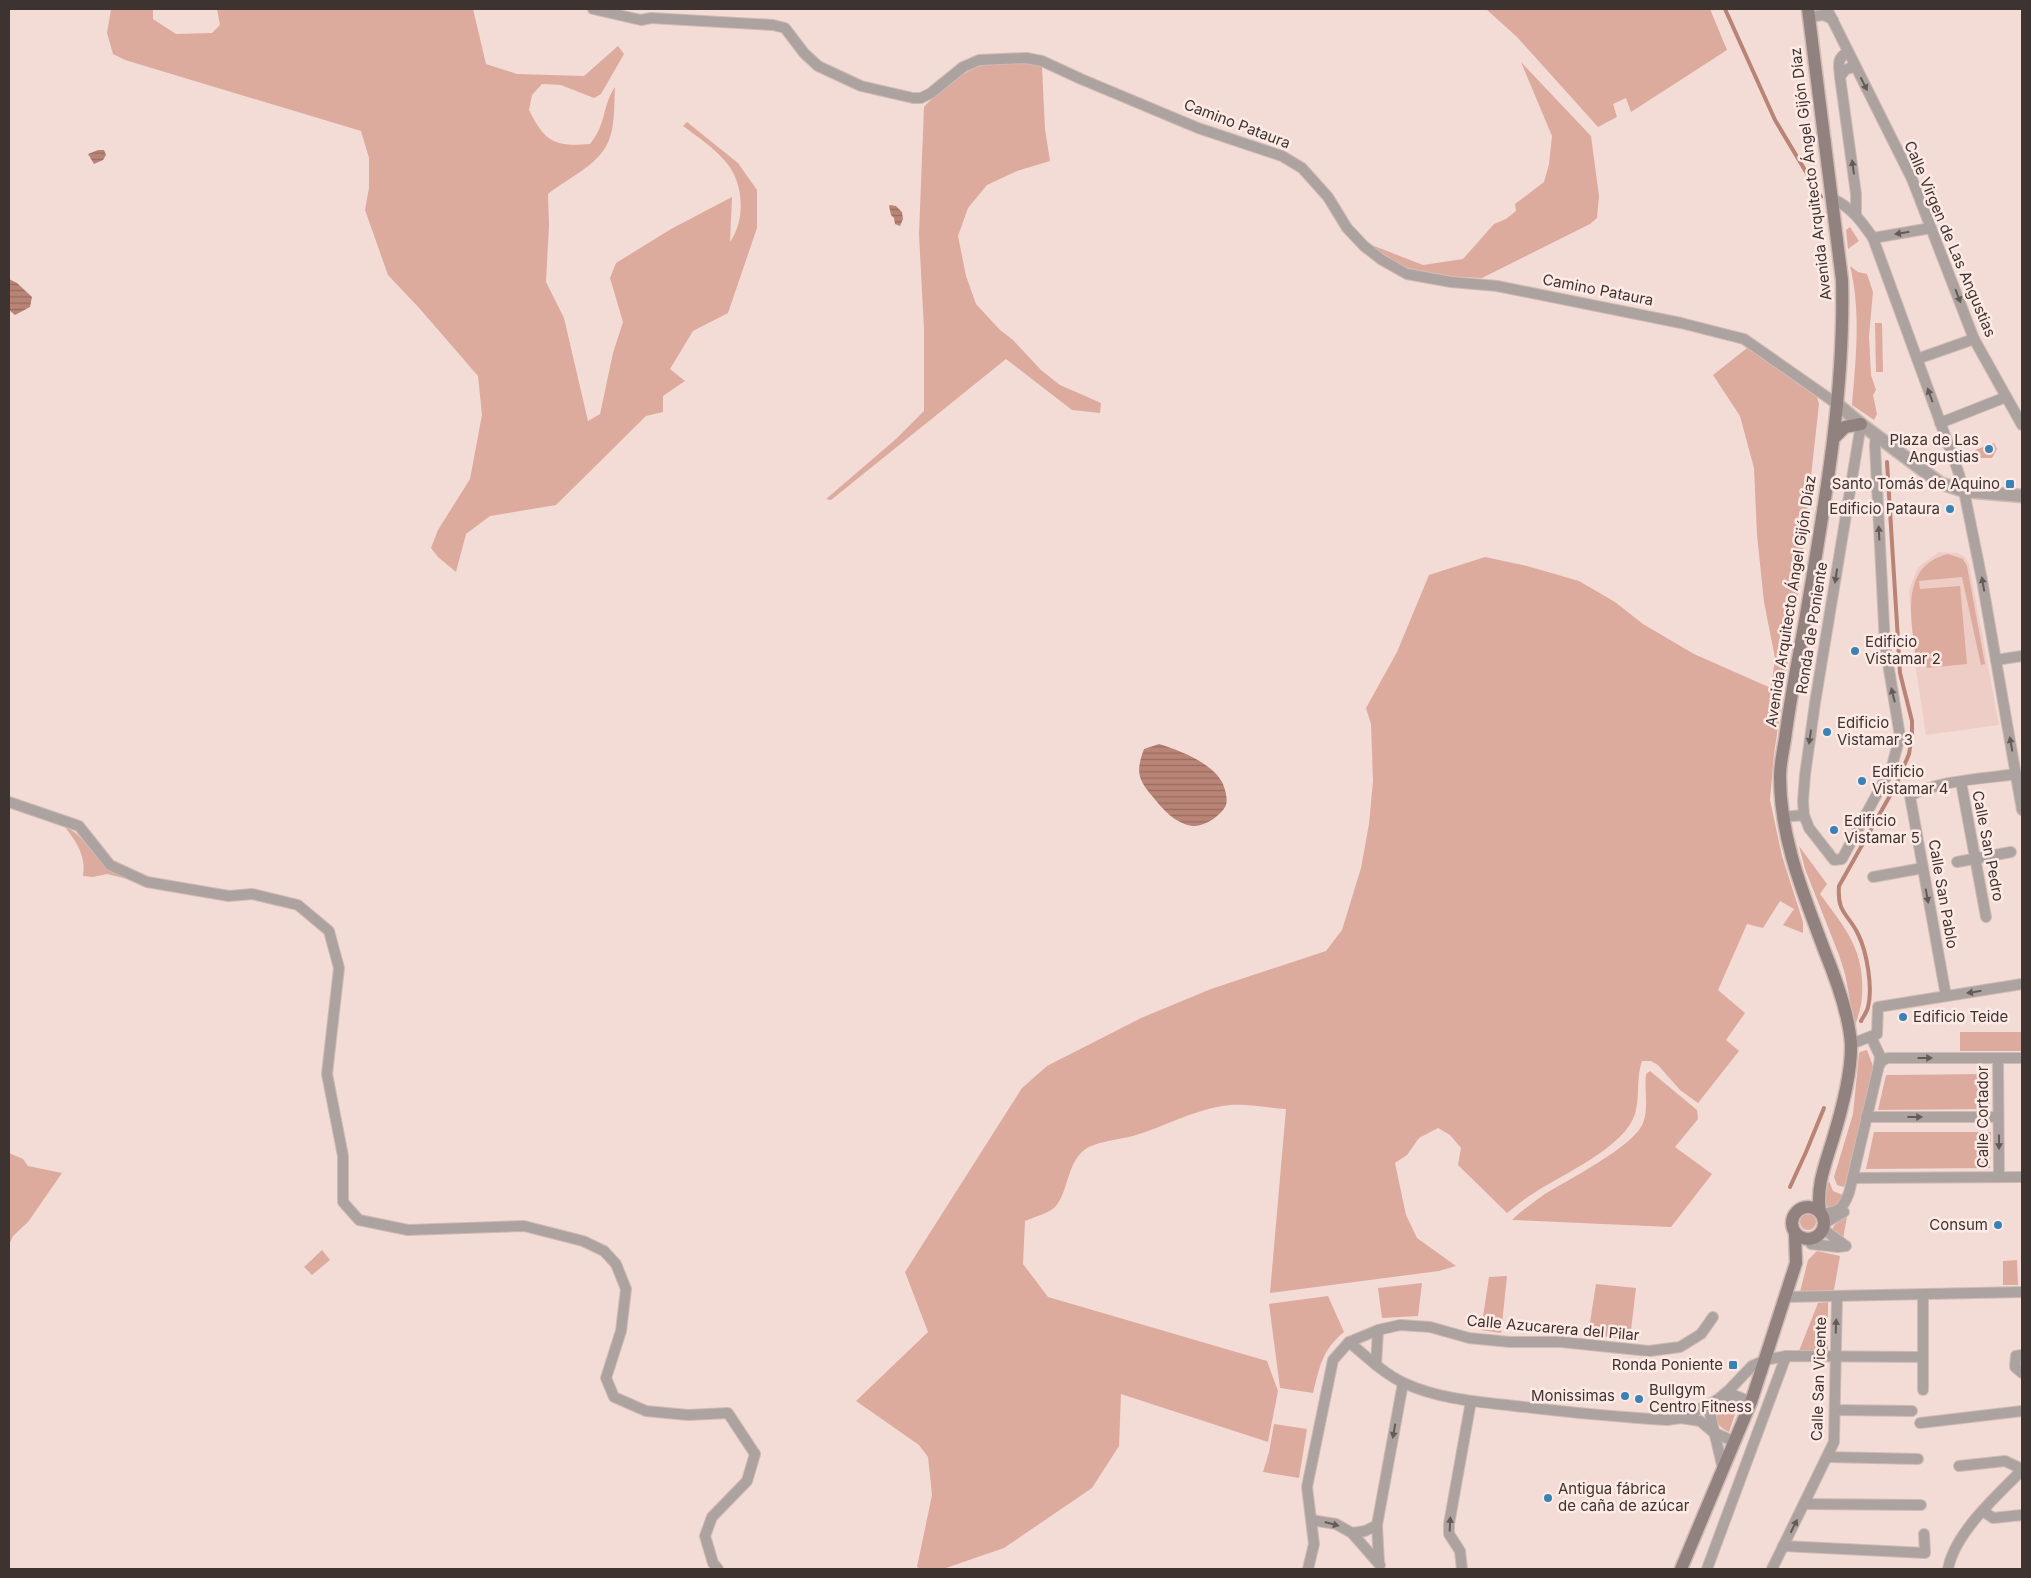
<svg xmlns="http://www.w3.org/2000/svg" width="2031" height="1578" viewBox="0 0 2031 1578" font-family="Inter,sans-serif">
<style>
.built{fill:#edcdc5}
.green{fill:#ddaa9e}
.water{fill:url(#water-rules)}
.lines{fill:none;stroke-linecap:round;stroke-linejoin:round}
.stream{stroke:#b98376;stroke-width:4}
.minor-casing{stroke:#cfbab5;stroke-width:12}
.tertiary-casing{stroke:#cfbab5;stroke-width:15}
.secondary-casing{stroke:#cfbab5;stroke-width:15}
.minor{stroke:#aca29f;stroke-width:10}
.tertiary{stroke:#aca29f;stroke-width:12}
.secondary{stroke:#91827f;stroke-width:12}
.oneway{fill:#645a58}
.poi-dot{fill:#3882b6;stroke:#feeae5;stroke-width:2}
.labels{text-anchor:middle;stroke-width:5;stroke-linejoin:round;paint-order:stroke}
.street-label{font-size:15px;fill:#3d3331;stroke:#feeae5}
.poi-label{font-size:15px;fill:#3d3331;stroke:#feeae5;text-anchor:start}
</style>
<defs>
<pattern id="water-rules" width="6" height="5" patternUnits="userSpaceOnUse" patternTransform="scale(1.25)"><rect width="6" height="5" fill="#b98376"/><path d="M0 2.5h6" fill="none" stroke="#986c61"/></pattern>
</defs>
<rect width="100%" height="100%" fill="#f4dcd6"/>
<polygon class="built" points="1939,552 1957,553 1965,557 1969,564 1999,725 1926,735 1915,663 1909,590 1918,567"/>
<g class="green">
<path d="M111 9H153V19L176 34 212 33 220 25 217 9H473L486 64 517 74 584 76 618 46 624 54 601 94 594 98 561 85 542 84 532 95 529 110C545 142 554 147 590 144 607 123 602 106 615 87 614 103 615 122 610 137 602 164 569 177 548 194L549 225 546 282 564 318 588 421 600 414 613 353 623 322 610 278 616 263 671 229 732 197 730 242C746 219 744 182 725 161 713 147 698 137 683 126L687 122 738 163 757 190V228L728 313 693 331 670 369 685 381 663 396V412L646 416 556 505 490 516 466 534 456 572 438 557 431 548 438 530 470 479 482 415 478 376 420 309 388 275 365 210 369 188V158L361 131 125 60 113 54 107 33Z"/>
<polygon points="1486,9 1710,9 1727,50 1631,112 1626,98 1613,104 1617,117 1598,127 1517,37"/>
<polygon points="1521,62 1591,136 1599,196 1597,218 1590,224 1482,278 1456,277 1412,269 1402,266 1369,244 1423,265 1463,259 1494,224 1506,219 1516,211 1515,204 1544,182 1549,164 1552,136"/>
<path d="M988 63H1026L1042 67 1045 129 1050 161 1017 171 987 185 968 208 958 236 966 276 976 304 1000 330 1013 340 1041 370 1060 385 1101 403 1100 413 1072 410 1006 359 831 500 826 499 896 439 924 411V329L919 234 924 107C941 89 964 70 988 63Z"/>
<polygon points="1850,227 1859,241 1848,249 1846,230"/>
<path d="M1850 266 1858 272 1867 274 1873 292 1869 336 1871 375 1876 390 1873 395 1877 414 1874 420 1852 405C1856 359 1861 311 1850 266Z"/>
<polygon points="1875,323 1882,323 1883,372 1876,372"/>
<path d="M1747 348 1817 397 1819 404 1798 594 1774 754 1770 800 1782 856 1803 922V933L1783 925 1794 909 1780 901 1763 928 1747 924 1718 990 1745 1013 1726 1040 1739 1051 1698 1103 1680 1090 1658 1065 1651 1061H1642C1636 1078 1640 1097 1635 1114 1625 1147 1563 1174 1534 1193 1524 1199 1516 1206 1507 1213L1458 1165 1461 1148 1450 1135 1438 1128 1419 1138 1407 1155 1395 1163 1406 1215 1417 1238 1456 1266 1439 1271 1270 1293 1286 1109C1265 1108 1243 1102 1222 1106 1192 1111 1165 1126 1136 1135 1120 1140 1093 1141 1082 1152 1067 1166 1068 1191 1056 1206 1050 1213 1034 1217 1025 1221L1023 1264 1048 1297 1267 1361 1278 1391 1268 1442 1121 1394 1119 1446 1092 1488 1004 1548 943 1569H921L917 1567 932 1495 928 1457 919 1445 856 1401 928 1332 905 1272 1022 1088 1047 1066 1141 1018 1211 989 1326 951 1342 930 1361 868 1369 824 1373 781 1371 724 1366 708 1397 652 1429 575 1485 557 1527 566 1579 581 1615 602 1643 624 1694 654 1771 688 1775 658 1764 602 1757 535 1754 468 1740 416 1713 375Z"/>
<polygon points="1994,443 1997,449 1992,458 1978,458 1975,450"/>
<path d="M1948 554 1963 559 1967 566 1985 664 1981 665 1962 577 1919 581 1920 589 1960 586 1967 664 1927 668 1926 664 1917 665C1913 625 1896 567 1948 554Z"/>
<path d="M61 822 78 835 107 867 139 882 107 874 93 877 83 876C87 855 74 838 61 822Z"/>
<path d="M1799 846 1827 884 1820 894C1845 928 1865 950 1862 995 1862 1005 1858 1016 1855 1026L1845 974 1839 955 1805 869Z"/>
<rect x="1960" y="1032" width="62" height="19"/>
<polygon points="1867,1050 1873,1066 1852,1163 1844,1187 1837,1185 1834,1177 1853,1114 1859,1054 1860,1052"/>
<path d="M1650 1071 1697 1110 1698 1119 1675 1147 1712 1174 1671 1227 1512 1220C1521 1211 1531 1204 1542 1196 1565 1181 1634 1147 1643 1123 1649 1108 1644 1090 1646 1074Z"/>
<polygon points="1990,1074 1990,1109 1878,1110 1886,1075"/>
<polygon points="1874,1132 1991,1132 1990,1168 1866,1169"/>
<polygon points="9,1153 23,1159 28,1166 62,1173 28,1222 13,1236 9,1245"/>
<polygon points="1829,1181 1833,1191 1843,1195 1840,1204 1832,1208 1828,1207 1823,1200"/>
<circle cx="1808" cy="1222" r="8"/>
<path d="M1847 1217 1843 1239 1832 1231C1833 1223 1841 1221 1847 1217Z"/>
<polygon points="322,1250 330,1260 312,1275 304,1267"/>
<polygon points="1817,1251 1840,1256 1834,1290 1800,1292 1808,1260"/>
<polygon points="2017,1260 2018,1285 2003,1285 2003,1261"/>
<polygon points="1507,1276 1501,1333 1481,1330 1489,1277"/>
<polygon points="1422,1283 1418,1316 1382,1318 1378,1288"/>
<polygon points="1596,1284 1636,1288 1630,1339 1588,1335"/>
<path d="M1328 1296 1344 1332C1322 1350 1320 1366 1313 1393L1280 1388 1269 1304Z"/>
<polygon points="1828,1302 1828,1352 1799,1351 1818,1303"/>
<path d="M1732 1403 1738 1405 1729 1432C1711 1425 1712 1406 1732 1403Z"/>
<polygon points="1274,1424 1307,1429 1299,1478 1263,1472 1269,1452"/>
</g>
<g class="water">
<polygon points="98,150 104,150 106,155 103,160 94,164 88,154"/>
<polygon points="890,205 896,206 902,212 903,219 900,226 895,224 894,218 891,215 889,206"/>
<polygon points="9,279 17,283 32,297 30,307 15,315 9,310"/>
<path d="M1159 744C1179 750 1212 763 1222 782 1225 788 1228 799 1226 805 1221 816 1204 827 1192 826 1175 823 1163 810 1153 797 1137 778 1136 771 1144 749Z"/>
</g>
<g class="lines">
<g class="stream">
<polyline points="1725,9 1775,120 1821,197"/>
<path d="M1861 1021C1863 1017 1867 1012 1868 1007 1873 988 1867 952 1858 934 1848 913 1837 914 1839 886L1896 785 1909 754 1912 735V721L1900 673 1887 462"/>
<polyline points="1790,1187 1806,1152 1824,1108"/>
</g>
<g class="minor-casing">
<g id="minor">
<polyline points="593,9 641,20 651,18 773,25 785,28 804,53 818,66 861,86 913,98 921,98 931,93 963,67 979,60 1026,58 1042,61 1081,79 1198,128 1282,156 1302,168 1328,197 1347,228 1364,246 1382,260 1407,274 1451,282 1497,286 1681,323 1744,339 1837,404"/>
<polyline points="1827,9 1912,179 1974,339 2022,425"/>
<path d="M1809 23 1811 18C1820 14 1825 14 1833 20"/>
<polyline points="1855,66 1845,70 1840,77 1856,194 1856,215"/>
<path d="M1840 77C1839 66 1836 58 1848 52"/>
<path d="M1833 199C1851 207 1862 222 1873 238L1958 471 1964 491 1982 580 2022 810"/>
<polyline points="1873,238 1931,228"/>
<polyline points="1917,359 1974,339"/>
<polyline points="1940,423 2006,397"/>
<polyline points="1861,424 1815,703 1805,775 1803,801 1804,815 1809,828 1834,860 1842,859 1892,766 1900,736 1885,645 1875,446 1876,434"/>
<polyline points="1996,660 2022,656"/>
<polyline points="1961,782 1986,917"/>
<polyline points="9,802 79,826 110,865 147,882 229,896 252,894 298,905 329,931 339,968 327,1074 343,1156 343,1202 359,1220 408,1230 524,1226 583,1241 604,1251 616,1264 626,1289 621,1331 606,1378 614,1397 646,1411 688,1415 728,1413 755,1454 747,1481 712,1517 705,1536 713,1563 718,1569"/>
<polyline points="1783,817 1804,815"/>
<polyline points="1957,862 2011,852"/>
<polyline points="1873,877 1923,868"/>
<path d="M1946 996 1910 796C1939 780 1983 779 2016 774"/>
<polyline points="1851,1044 1877,1034 1878,1007 2022,984"/>
<polyline points="1998,1058 1999,1177"/>
<polyline points="1879,1065 1883,1060 1888,1058 2022,1058"/>
<polyline points="1866,1117 1998,1117"/>
<polyline points="1853,1178 2022,1177"/>
<path d="M1822 1214C1841 1211 1842 1210 1849 1193L1879 1065 1880 1056 1871 1037"/>
<polyline points="1825,1223 1844,1212"/>
<polyline points="1823,1229 1846,1246"/>
<polyline points="1811,1244 1838,1247 1845,1246"/>
<polyline points="1786,1297 2022,1292"/>
<path d="M1349 1342C1366 1356 1384 1374 1404 1383 1438 1399 1479 1402 1515 1406 1566 1412 1616 1417 1667 1420L1681 1418 1700 1421 1713 1432 1735 1442"/>
<polyline points="2022,1355 2016,1356 2015,1367 2022,1373"/>
<polyline points="1376,1365 1378,1330"/>
<polyline points="1923,1390 1923,1295"/>
<polyline points="1835,1410 1912,1411"/>
<polyline points="1682,1418 1717,1400 1730,1389 1752,1366 1765,1360 1786,1356 1923,1357"/>
<polyline points="1920,1423 2022,1411"/>
<polyline points="1827,1457 1918,1459"/>
<polyline points="1959,1466 2005,1461 2022,1469"/>
<polyline points="1723,1469 1710,1414 1717,1400 1734,1395 1751,1402"/>
<polyline points="1805,1504 1921,1505"/>
<polyline points="1983,1511 1993,1518 2022,1515"/>
<polyline points="1311,1520 1336,1524 1352,1533 1380,1565"/>
<polyline points="1352,1533 1365,1531 1377,1525"/>
<polyline points="1783,1546 1925,1553 1924,1534"/>
<polyline points="1379,1563 1377,1525 1403,1383"/>
<polyline points="1308,1569 1314,1544 1307,1487 1333,1360 1349,1342 1378,1330 1400,1325 1430,1327 1469,1338 1510,1342 1561,1342 1649,1351 1680,1347 1701,1334 1713,1317"/>
<polyline points="1462,1569 1460,1551 1449,1534 1449,1524 1471,1401"/>
<polyline points="1707,1569 1786,1356"/>
<polyline points="1772,1569 1834,1442 1837,1297"/>
<path d="M1948 1569C1955 1532 1997 1496 2022 1470"/>
</g>
</g>
<g class="tertiary-casing">
<polyline id="tertiary" points="1837,404 1861,424 1940,483 1964,491 2022,496"/>
</g>
<g class="secondary-casing">
<g id="secondary">
<path d="M1808 9 1842 280C1845 394 1824 508 1805 621 1798 660 1790 700 1785 739 1783 751 1780 764 1780 777 1780 839 1804 895 1825 952 1836 979 1849 1014 1851 1044 1852 1074 1841 1113 1832 1142 1825 1165 1816 1187 1820 1212"/>
<polyline points="1834,438 1845,427 1861,424"/>
<circle cx="1808" cy="1223" r="16"/>
<polyline points="1681,1569 1751,1402 1796,1263 1795,1233"/>
</g>
</g>
<use href="#minor" class="minor"/>
<use href="#tertiary" class="tertiary"/>
<use href="#secondary" class="secondary"/>
</g>
<defs><path id="oneway-solid" d="M-6-.8H1V-3.2L6.5 0L1 3.2V.8H-6Z" transform="scale(1.25)"/></defs>
<g class="oneway">
<use href="#oneway-solid" transform="translate(1864 84) rotate(63)"/>
<use href="#oneway-solid" transform="translate(1853 167) rotate(-98)"/>
<use href="#oneway-solid" transform="translate(1902 233) rotate(171)"/>
<use href="#oneway-solid" transform="translate(1958 296) rotate(69)"/>
<use href="#oneway-solid" transform="translate(1930 395) rotate(-110)"/>
<use href="#oneway-solid" transform="translate(1879 533) rotate(-93)"/>
<use href="#oneway-solid" transform="translate(1836 576) rotate(99)"/>
<use href="#oneway-solid" transform="translate(1983 584) rotate(-100)"/>
<use href="#oneway-solid" transform="translate(1893 695) rotate(-104)"/>
<use href="#oneway-solid" transform="translate(1810 737) rotate(98)"/>
<use href="#oneway-solid" transform="translate(2011 744) rotate(-100)"/>
<use href="#oneway-solid" transform="translate(1927 896) rotate(80)"/>
<use href="#oneway-solid" transform="translate(1974 992) rotate(171)"/>
<use href="#oneway-solid" transform="translate(1925 1058)"/>
<use href="#oneway-solid" transform="translate(1915 1117)"/>
<use href="#oneway-solid" transform="translate(1999 1142) rotate(90)"/>
<use href="#oneway-solid" transform="translate(1836 1326) rotate(-88)"/>
<use href="#oneway-solid" transform="translate(1394 1431) rotate(100)"/>
<use href="#oneway-solid" transform="translate(1332 1524) rotate(15)"/>
<use href="#oneway-solid" transform="translate(1450 1524) rotate(-87)"/>
<use href="#oneway-solid" transform="translate(1794 1526) rotate(-63)"/>
</g>
<g class="poi-dot">
<circle cx="1989" cy="449" r="5"/>
<rect x="2005" y="479" width="10" height="10" rx="2.5"/>
<circle cx="1950" cy="509" r="5"/>
<circle cx="1855" cy="651" r="5"/>
<circle cx="1827" cy="732" r="5"/>
<circle cx="1862" cy="781" r="5"/>
<circle cx="1834" cy="830" r="5"/>
<circle cx="1903" cy="1017" r="5"/>
<circle cx="1998" cy="1225" r="5"/>
<rect x="1728" y="1360" width="10" height="10" rx="2.5"/>
<circle cx="1625" cy="1396" r="5"/>
<circle cx="1639" cy="1399" r="5"/>
<circle cx="1548" cy="1498" r="5"/>
</g>
<g class="labels">
<g class="street-label">
<text transform="translate(1237 124) rotate(21)" y="5">Camino Pataura</text>
<text transform="translate(1811 174) rotate(-97)" y="5">Avenida Arquitecto Ángel Gijón Díaz</text>
<text transform="translate(1950 239) rotate(67)" y="5">Calle Virgen de Las Angustias</text>
<text transform="translate(1598 290) rotate(11)" y="5">Camino Pataura</text>
<text transform="translate(1791 601) rotate(-81)" y="5">Avenida Arquitecto Ángel Gijón Díaz</text>
<text transform="translate(1812 628) rotate(-81)" y="5">Ronda de Poniente</text>
<text transform="translate(1988 846) rotate(79)" y="5">Calle San Pedro</text>
<text transform="translate(1943 894) rotate(80)" y="5">Calle San Pablo</text>
<text transform="translate(1983 1117) rotate(-90)" y="5">Calle Cortador</text>
<text transform="translate(1553 1328) rotate(5)" y="5">Calle Azucarera del Pilar</text>
<text transform="translate(1819 1379) rotate(-88)" y="5">Calle San Vicente</text>
</g>
<g class="poi-label">
<text x="1979" y="445" text-anchor="end">Plaza de Las<tspan x="1979" dy="17">Angustias</tspan></text>
<text x="2000" y="489" text-anchor="end">Santo Tomás de Aquino</text>
<text x="1940" y="514" text-anchor="end">Edificio Pataura</text>
<text x="1865" y="647">Edificio<tspan x="1865" dy="17">Vistamar 2</tspan></text>
<text x="1837" y="728">Edificio<tspan x="1837" dy="17">Vistamar 3</tspan></text>
<text x="1872" y="777">Edificio<tspan x="1872" dy="17">Vistamar 4</tspan></text>
<text x="1844" y="826">Edificio<tspan x="1844" dy="17">Vistamar 5</tspan></text>
<text x="1913" y="1022">Edificio Teide</text>
<text x="1988" y="1230" text-anchor="end">Consum</text>
<text x="1723" y="1370" text-anchor="end">Ronda Poniente</text>
<text x="1649" y="1395">Bullgym<tspan x="1649" dy="17">Centro Fitness</tspan></text>
<text x="1615" y="1401" text-anchor="end">Monissimas</text>
<text x="1558" y="1494">Antigua fábrica<tspan x="1558" dy="17">de caña de azúcar</tspan></text>
</g>
</g>
<rect width="2031" height="1578" fill="none" stroke="#3d3331" stroke-width="20"/>
</svg>
